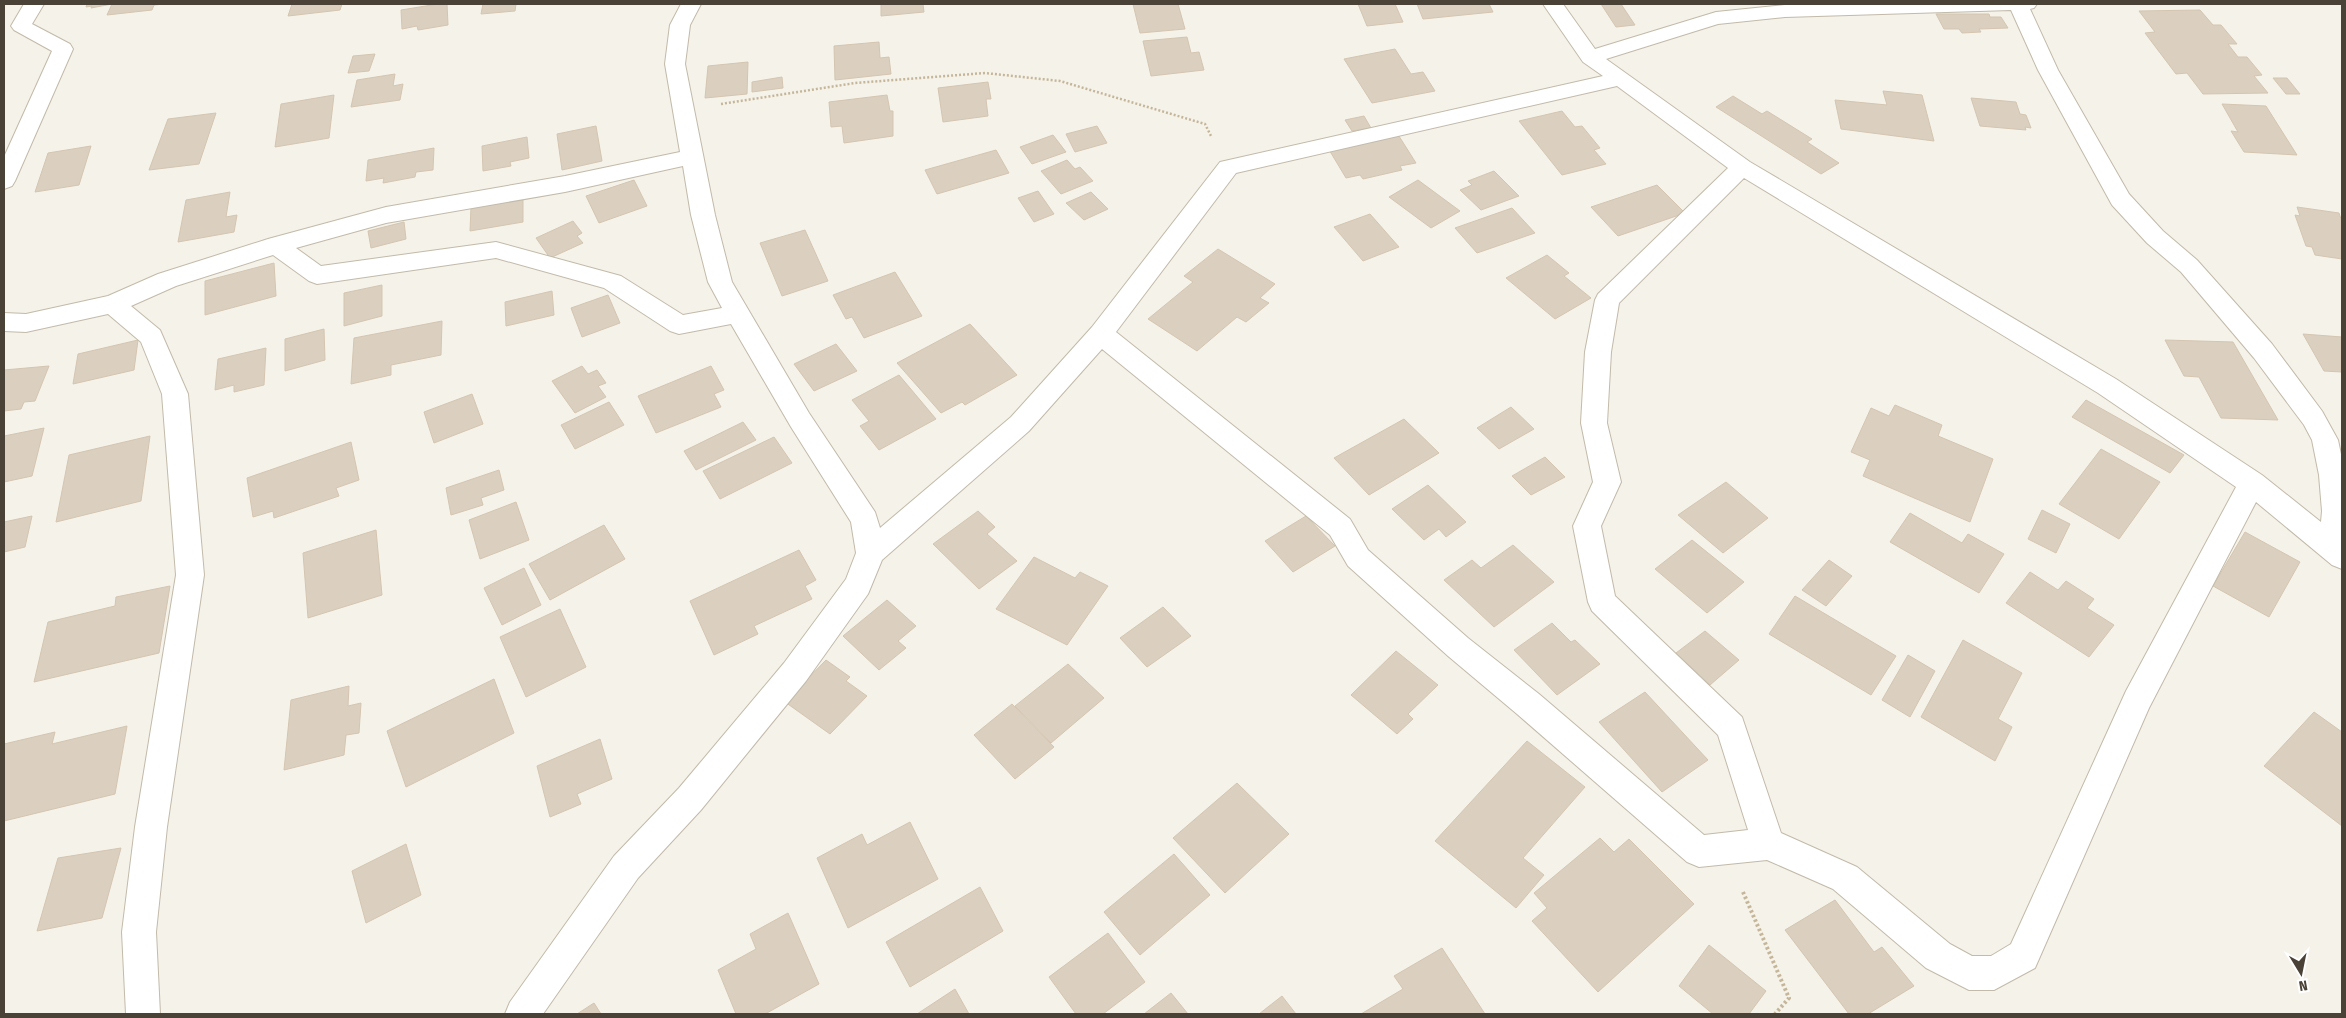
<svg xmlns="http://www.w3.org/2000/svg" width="2346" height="1018" viewBox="0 0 2346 1018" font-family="'Fira Sans Condensed',sans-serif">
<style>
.building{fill:#dbd0c0;stroke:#d4c5b0}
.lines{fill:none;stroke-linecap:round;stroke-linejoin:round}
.minor-casing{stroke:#c2baaa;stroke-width:2}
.path-far1{stroke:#c5b69a;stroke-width:2.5;stroke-dasharray:2 2;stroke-linecap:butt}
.path{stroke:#c5b69a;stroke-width:4;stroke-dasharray:2.5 2.5;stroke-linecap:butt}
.minor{fill:#fff;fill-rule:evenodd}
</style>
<rect width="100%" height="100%" fill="#f5f2e9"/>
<g class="building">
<polygon points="87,4 165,4 154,5 152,10 107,15 112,4 91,8 92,6 86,7"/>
<polygon points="292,4 342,4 340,10 288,16"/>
<polygon points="438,4 447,4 448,25 418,30 417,26 402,29 401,10"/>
<polygon points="483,4 516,4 515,11 481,14"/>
<polygon points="881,4 923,4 924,12 881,16"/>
<polygon points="1133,4 1178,4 1185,29 1140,33"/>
<polygon points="1358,4 1395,4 1403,22 1367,26"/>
<polygon points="1417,4 1489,4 1493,12 1423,19"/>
<polygon points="1601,4 1621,4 1635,25 1616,27"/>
<polygon points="2200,10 2213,25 2221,25 2237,44 2228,44 2238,57 2247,57 2262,75 2254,76 2268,93 2203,94 2187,73 2176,74 2145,33 2155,32 2139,11"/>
<polygon points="1936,14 1989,14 1990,17 2001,17 2008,28 1979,29 1981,32 1962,33 1959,29 1944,29"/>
<polygon points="1187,37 1191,53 1199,52 1204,70 1151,76 1143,41"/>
<polygon points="879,42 880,58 889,57 891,74 835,80 834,46"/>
<polygon points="1395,49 1411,74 1423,72 1435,91 1372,103 1344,59"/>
<polygon points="375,54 369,71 348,73 353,56"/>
<polygon points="748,62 747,94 705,98 708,66"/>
<polygon points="395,74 393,86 403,84 400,100 351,107 357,80"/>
<polygon points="782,77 783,88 752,92 752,82"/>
<polygon points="2273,78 2287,78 2300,94 2286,94"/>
<polygon points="988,82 991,99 986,99 988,116 943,122 938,88"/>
<polygon points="1883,91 1922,95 1934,141 1841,129 1835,100 1887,105"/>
<polygon points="334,95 329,138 275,147 281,104"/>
<polygon points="887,95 890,111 893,111 893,136 844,143 842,126 831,127 829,102"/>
<polygon points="1733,96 1762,114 1767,111 1812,139 1807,142 1839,163 1821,174 1716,107"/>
<polygon points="1971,98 2016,102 2020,114 2026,115 2031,128 2025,127 2026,130 1980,126"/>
<polygon points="2222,104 2266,106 2297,155 2244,152 2231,131 2238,132"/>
<polygon points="1562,111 1575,127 1582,126 1600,148 1594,150 1606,164 1562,175 1519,121"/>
<polygon points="216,113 199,164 149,170 168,119"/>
<polygon points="1364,116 1371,128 1352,131 1345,120"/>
<polygon points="596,126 602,161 562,170 557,134"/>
<polygon points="1097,126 1107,143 1075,152 1066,134"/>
<polygon points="1397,133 1416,163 1400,166 1402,170 1363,179 1360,175 1346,178 1328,148"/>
<polygon points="1053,135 1066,152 1032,164 1020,147"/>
<polygon points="527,137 529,158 510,162 511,166 483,171 482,146"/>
<polygon points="91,146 79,185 35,192 48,153"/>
<polygon points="434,148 433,170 416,172 415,177 383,183 384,178 366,181 368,160"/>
<polygon points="996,150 1009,173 937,194 925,170"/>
<polygon points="1067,160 1075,169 1080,167 1093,181 1061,194 1041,171"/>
<polygon points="1494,171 1519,196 1481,210 1460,190 1472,185 1468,181"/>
<polygon points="634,180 647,206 599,223 586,196"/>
<polygon points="1418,180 1460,211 1431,228 1389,197"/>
<polygon points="1657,185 1685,213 1618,236 1591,207"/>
<polygon points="1038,191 1054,214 1034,222 1018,198"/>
<polygon points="230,192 226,217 237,215 234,232 178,242 186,200"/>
<polygon points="1091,192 1108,209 1084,220 1066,203"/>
<polygon points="523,198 523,222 470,231 471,207"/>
<polygon points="2297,207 2339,213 2342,222 2342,259 2315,255 2312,247 2306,246 2295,215 2300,216"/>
<polygon points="1512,208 1535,233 1477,253 1455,228"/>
<polygon points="1370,214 1399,247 1363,261 1334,227"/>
<polygon points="573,221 582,233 577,236 583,243 550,258 536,238"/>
<polygon points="404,222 406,239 371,248 368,231"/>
<polygon points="805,230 828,281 782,296 760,243"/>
<polygon points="1218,249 1275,284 1260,298 1269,303 1246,322 1237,317 1197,351 1148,319 1193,282 1184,276"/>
<polygon points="1547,255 1569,273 1564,276 1591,298 1555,319 1506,278"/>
<polygon points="274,263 276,296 205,315 205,281"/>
<polygon points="895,272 922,316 864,338 852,317 846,319 833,295"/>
<polygon points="382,285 382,316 344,326 344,293"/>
<polygon points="552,291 554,315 506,326 505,302"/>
<polygon points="608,295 620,323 582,337 571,308"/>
<polygon points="442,321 441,355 391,365 391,375 351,384 354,338"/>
<polygon points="970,324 1017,375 965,405 962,402 941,413 897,363"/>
<polygon points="324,329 325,360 285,371 285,339"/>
<polygon points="2303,334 2342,337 2342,372 2324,371"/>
<polygon points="138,340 134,370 73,384 78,354"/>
<polygon points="2165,340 2233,342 2278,420 2221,418 2199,377 2184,376"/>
<polygon points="836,344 857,371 814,391 794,364"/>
<polygon points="266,348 264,385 234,392 234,385 215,390 218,359"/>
<polygon points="49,366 35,401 24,402 21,409 4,411 4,370"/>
<polygon points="582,366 588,374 597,370 606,383 598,386 606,397 575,413 552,381"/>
<polygon points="711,366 724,390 714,394 721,407 656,433 638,396"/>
<polygon points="899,375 936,419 879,450 860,426 869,421 852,400"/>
<polygon points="472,394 483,424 434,443 424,412"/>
<polygon points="2086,400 2184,455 2170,473 2072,417"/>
<polygon points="609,402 624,425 575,449 561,425"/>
<polygon points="1895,405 1942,425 1938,436 1993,459 1970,522 1863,476 1870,460 1851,452 1871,408 1889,416"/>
<polygon points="1511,407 1534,429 1499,449 1477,428"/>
<polygon points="1404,419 1439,453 1369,495 1334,458"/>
<polygon points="743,422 756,440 696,470 684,451"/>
<polygon points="44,428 32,476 4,482 4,436"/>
<polygon points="150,436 141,501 56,522 69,455"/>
<polygon points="774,437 792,463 720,499 703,471"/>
<polygon points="351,442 359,480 336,488 339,496 274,518 273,511 253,517 247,478"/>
<polygon points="2101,449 2160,482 2119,539 2059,504"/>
<polygon points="1545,457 1565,477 1531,495 1512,476"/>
<polygon points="499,470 504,490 481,498 483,505 451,515 446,488"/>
<polygon points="1726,482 1768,518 1723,553 1678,515"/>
<polygon points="1428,485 1466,522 1446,537 1439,529 1424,540 1392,509"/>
<polygon points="516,502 529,540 480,559 469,520"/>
<polygon points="2042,510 2070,524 2056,553 2028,539"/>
<polygon points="978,511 995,527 987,534 1017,561 979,589 933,544"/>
<polygon points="1910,513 1962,543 1968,534 2004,554 1979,593 1890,542"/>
<polygon points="32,516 25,547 4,552 4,522"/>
<polygon points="1306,516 1335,546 1293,572 1265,541"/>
<polygon points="604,525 625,559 550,600 529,564"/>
<polygon points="376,530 382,595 308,618 303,553"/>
<polygon points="2245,532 2300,562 2269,617 2213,586"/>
<polygon points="1692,540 1744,582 1707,613 1655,569"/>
<polygon points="1513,545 1554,582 1494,627 1444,580 1472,560 1481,568"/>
<polygon points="799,550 816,580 805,586 812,599 754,626 758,634 714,655 690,601"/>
<polygon points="1034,557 1075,578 1080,572 1108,586 1067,645 996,609"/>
<polygon points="1829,560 1852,576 1826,606 1802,590"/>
<polygon points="524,568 541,605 502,625 484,588"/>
<polygon points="2030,572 2058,590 2066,581 2094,599 2087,608 2114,625 2089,657 2006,603"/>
<polygon points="170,586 159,653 34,682 48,622 115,606 116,597"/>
<polygon points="1795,596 1896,656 1871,695 1769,634"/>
<polygon points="887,600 916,626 898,641 906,648 879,670 843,636"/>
<polygon points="1163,607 1191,636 1147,667 1120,638"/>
<polygon points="560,609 586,667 526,697 500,637"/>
<polygon points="1552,623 1571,642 1575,640 1600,664 1557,695 1514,650"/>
<polygon points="1705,631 1739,660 1710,685 1676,653"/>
<polygon points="1963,640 2022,673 1998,719 2012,727 1995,761 1921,717"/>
<polygon points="1396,651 1438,685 1408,714 1413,719 1397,734 1351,695"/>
<polygon points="1908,655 1935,671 1910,717 1882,700"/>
<polygon points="826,660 850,677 846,681 867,696 830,734 785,702"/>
<polygon points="1068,664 1104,698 1051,743 1015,706"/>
<polygon points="494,679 514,733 406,787 387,731"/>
<polygon points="349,686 348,706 361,703 359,733 346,735 344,755 284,770 291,700"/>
<polygon points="1645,692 1708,760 1662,792 1599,722"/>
<polygon points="1012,704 1054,747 1015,779 974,735"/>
<polygon points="2314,712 2342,732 2342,826 2264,766"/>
<polygon points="127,726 115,794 4,821 4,744 55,732 52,744"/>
<polygon points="600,739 612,779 577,794 581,804 550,817 537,766"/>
<polygon points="1527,741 1585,787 1523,858 1544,875 1516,908 1435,841"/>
<polygon points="1237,783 1289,834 1225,893 1173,838"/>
<polygon points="910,822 938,879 848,928 817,858 862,834 867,845"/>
<polygon points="1600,838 1614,852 1629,839 1694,904 1598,992 1532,921 1547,908 1534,893"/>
<polygon points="406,844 421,895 366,923 352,871"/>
<polygon points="121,848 102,918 37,931 58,858"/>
<polygon points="1174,854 1210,895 1140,955 1104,912"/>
<polygon points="980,887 1003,931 910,987 886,942"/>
<polygon points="1835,900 1874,952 1882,947 1914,986 1868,1014 1849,1014 1785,930"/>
<polygon points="788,913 819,984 765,1014 736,1014 718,970 756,949 750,934"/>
<polygon points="1108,933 1145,982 1103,1014 1076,1014 1049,977"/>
<polygon points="1709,945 1766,991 1749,1014 1713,1014 1679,986"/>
<polygon points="1442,948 1485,1014 1361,1014 1403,989 1394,976"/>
<polygon points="955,989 969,1014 917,1014"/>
<polygon points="1171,993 1188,1014 1144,1014"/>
<polygon points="1282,996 1296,1014 1259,1014"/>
<polygon points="594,1003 601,1014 577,1014"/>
</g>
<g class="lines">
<g class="minor-casing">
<g id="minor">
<polygon points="24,4 44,4 32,24 70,44 73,49 15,181 12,186 4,189 4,157 52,51 14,30 11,26"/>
<path d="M681 4H701L690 25 685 64 715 215 732 282 809 413 875 512 880 528 1011 417 1092 327 1220 162 1603 76 1583 62 1543 4H1563L1595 49 1716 12 1785 5 1827 4H2037L2034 8 2030 9 2058 70 2129 194 2163 231 2197 260 2272 344 2322 411 2338 440 2342 459V569L2332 565 2256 502 2149 708 2035 968 1994 990H1969L1926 968 1833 889 1767 860 1699 867 1687 862 1517 714 1448 656 1348 566 1330 535 1102 349 1029 431 882 560 868 594 806 681 701 810 638 878 543 1014H505L510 1002 614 856 679 788 784 663 846 579 856 553 851 522 791 427 731 324 679 334 670 331 604 288 496 258 317 284 309 281 273 255 176 286 131 306 160 330 188 394 204 575 167 827 156 932 160 1014H126L122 932 135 827 176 575 162 394 141 342 108 314 26 332 4 331V313L26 314 108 296 158 274 268 239 386 207 565 176 680 152 665 64 670 25ZM2011 10 2038 70 2112 205 2147 243 2181 272 2254 358 2304 425 2312 440 2319 475 2322 511 2321 522 2262 475 2116 379 1750 162 1606 59 1718 24 1785 17ZM1617 86 1728 168 1598 294 1595 300 1585 352 1581 423 1593 482 1573 526 1588 602 1592 611 1718 735 1748 830 1704 835 1539 694 1468 638 1368 550 1350 519 1116 332 1236 173ZM683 166 691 215 708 282 722 308 683 315 621 276 496 242 321 266 296 248 386 223 565 192ZM1744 178 2098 393 2236 487 2126 691 2011 944 1991 956H1972L1950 944 1857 867 1781 833 1742 717 1615 596 1601 526 1621 482 1607 423 1611 352 1619 303Z"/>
</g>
</g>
<polyline class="path-far1" points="721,104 855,83 985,73 1060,81 1205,124 1211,136"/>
<polyline class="path" points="1743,892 1789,998 1775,1014"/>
<use href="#minor" class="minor"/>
</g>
<rect width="2346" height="1018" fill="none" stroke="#4a4236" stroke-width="10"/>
<g transform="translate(2301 973) rotate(170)" stroke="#ffffff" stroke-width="4" paint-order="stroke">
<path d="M0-4L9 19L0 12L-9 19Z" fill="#4a4236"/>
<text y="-8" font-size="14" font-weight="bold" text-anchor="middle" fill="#4a4236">N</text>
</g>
</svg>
